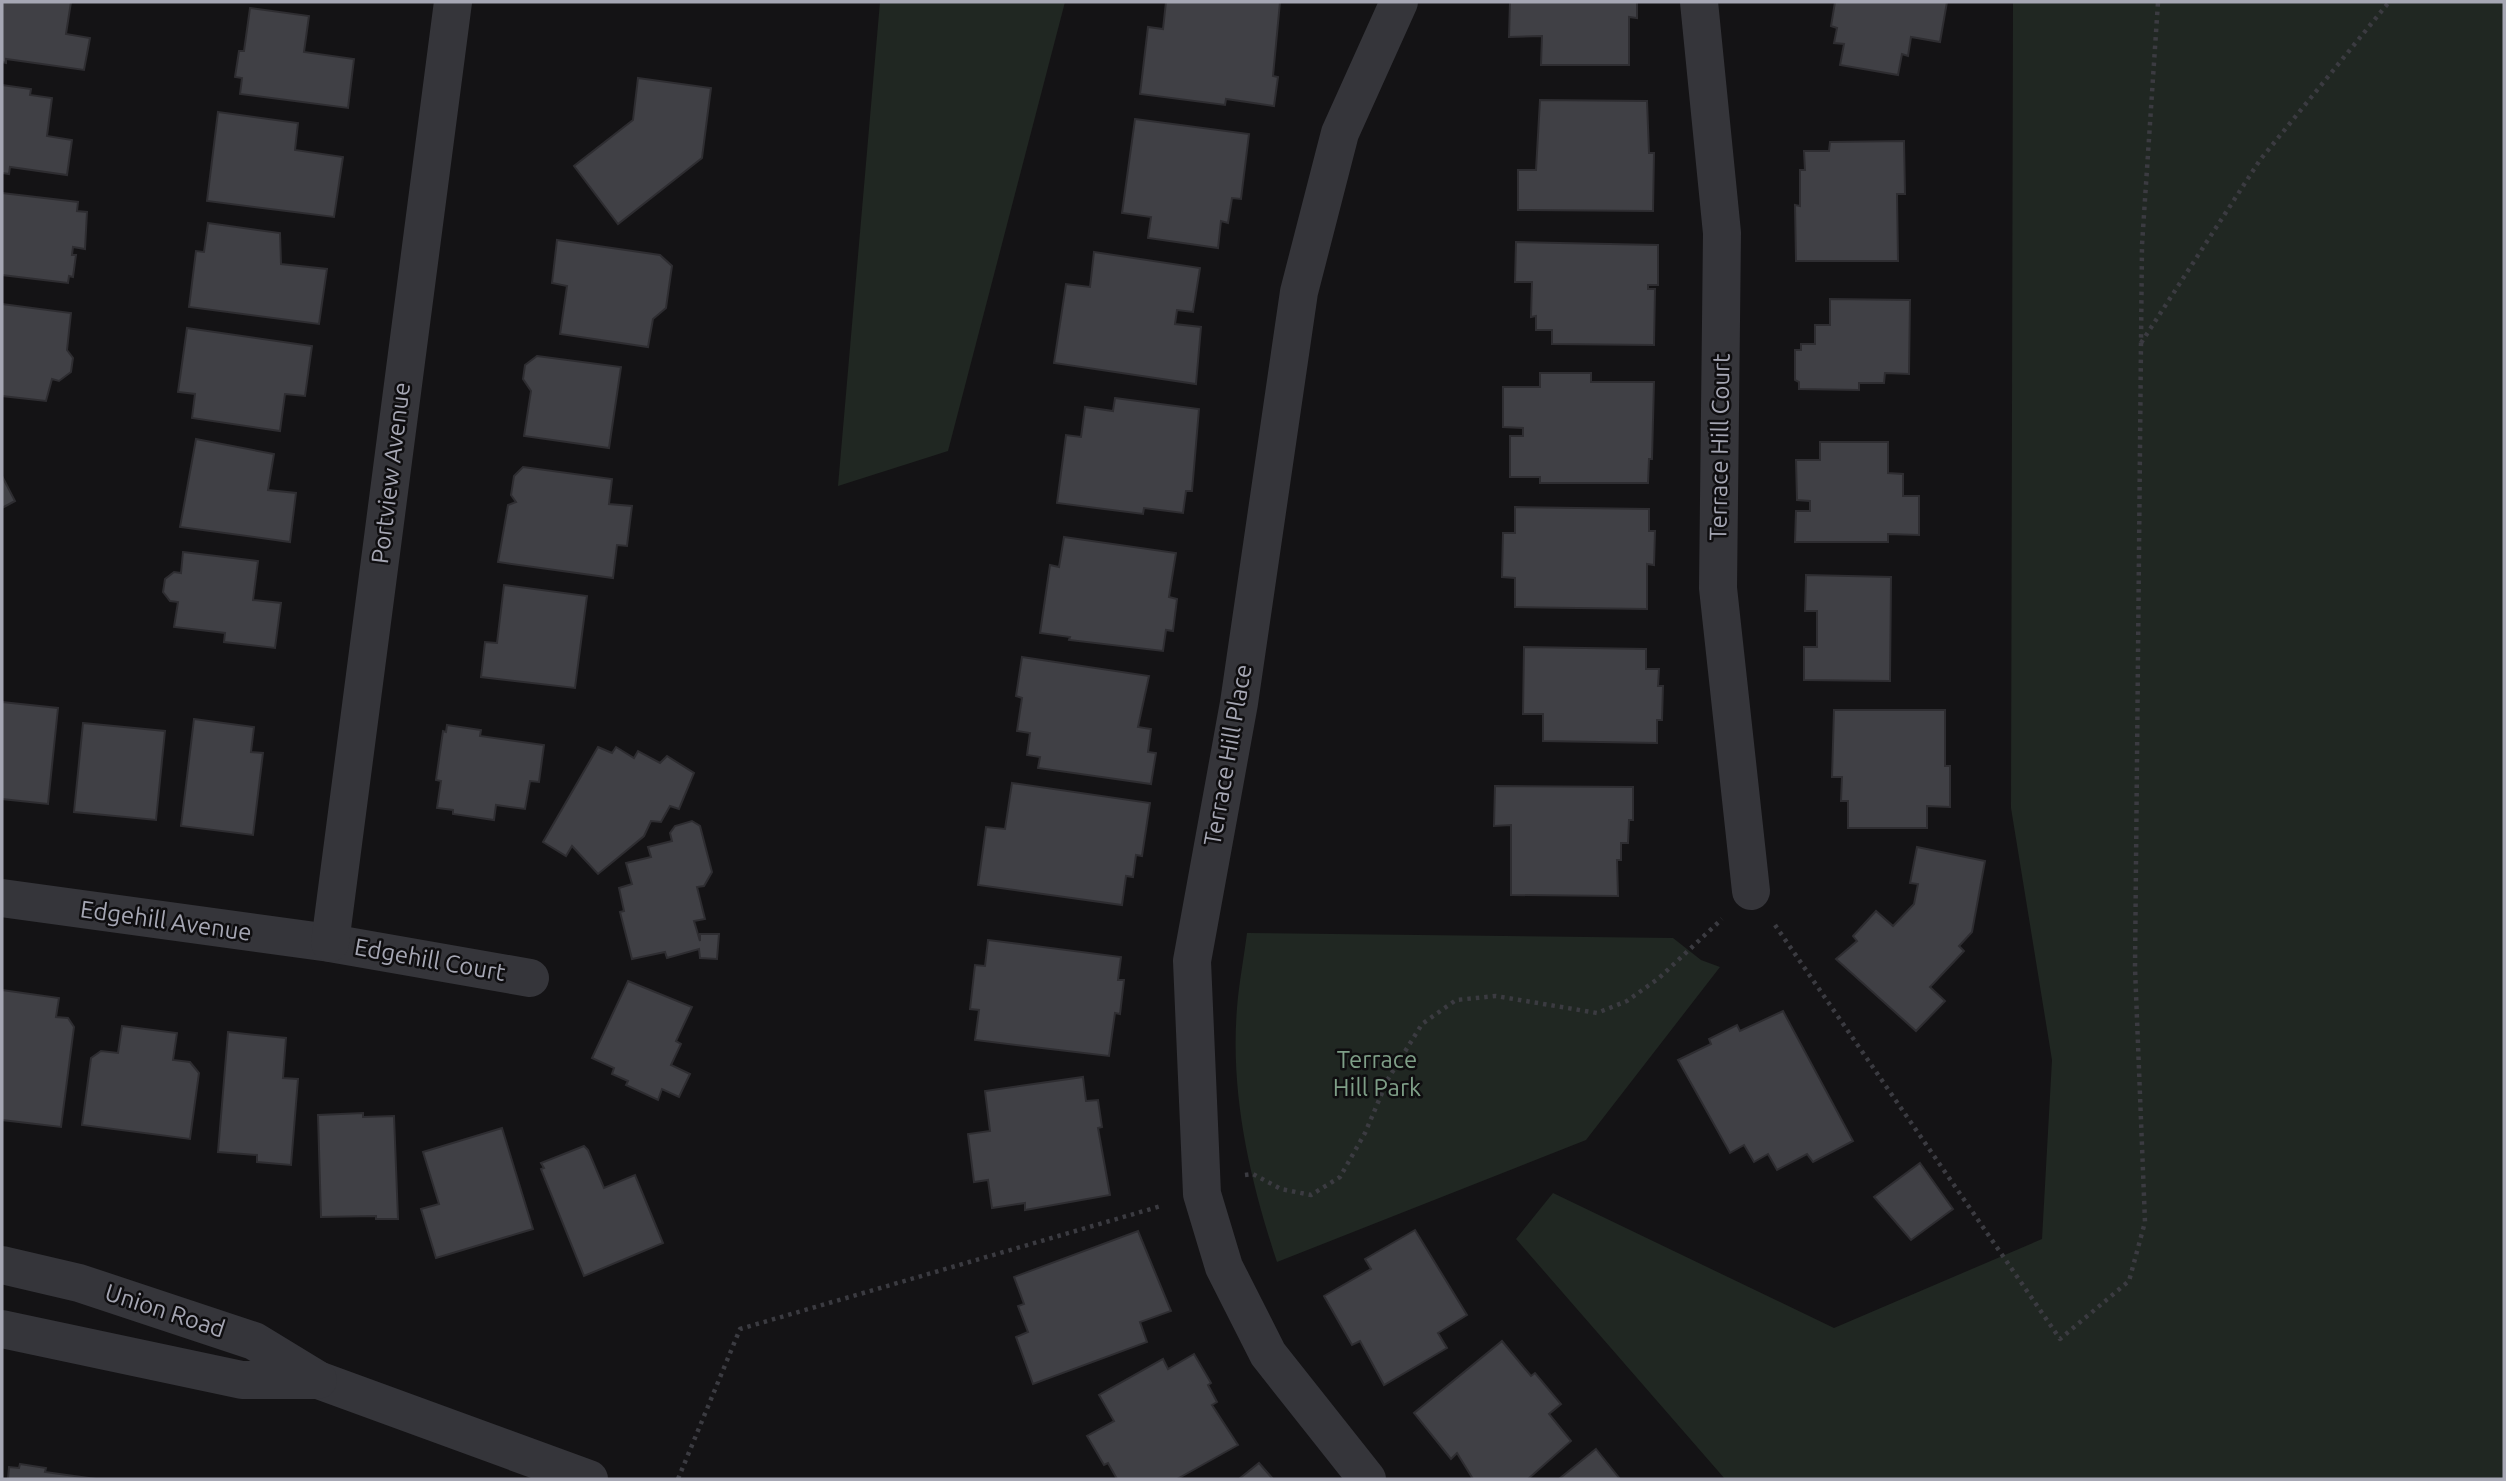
<svg xmlns="http://www.w3.org/2000/svg" width="2506" height="1481" viewBox="0 0 2506 1481" font-family="Ubuntu,sans-serif">
<style>
.green{fill:#202722}
.building{fill:#404045;stroke:#2e2d31;stroke-width:2}
.lines{fill:none;stroke-linecap:round;stroke-linejoin:round}
.path{stroke:#3b3b41;stroke-width:4.5;stroke-dasharray:3.5 5;stroke-linecap:butt}
.minor{stroke:#35353a;stroke-width:38}
.labels{text-anchor:middle;stroke-width:5;stroke-linejoin:round;paint-order:stroke}
.street-label{font-size:24px;fill:#a6a7b4;stroke:#0f0e10}
.park-label{font-size:24px;fill:#7e9e87;stroke:#0f0e10}
</style>
<rect width="100%" height="100%" fill="#141315"/>
<g class="green">
<polygon points="880,2 1065,2 948,451 838,486"/>
<polygon points="2013,2 2504,2 2504,1479 1725,1479 1516,1239 1553,1193 1834,1328 2042,1239 2052,1060 2011,808"/>
<path d="M1247 933 1673 938 1701 960 1720 967 1586 1140 1277 1262C1250 1180 1230 1095 1237 1008 1239 983 1244 957 1247 933Z"/>
</g>
<g class="building">
<polygon points="2,2 71,2 66,34 90,38 84,70 6,59 6,63 2,62"/>
<polygon points="1166,2 1280,2 1273,76 1278,77 1274,106 1226,99 1225,105 1140,94 1148,27 1163,29"/>
<polygon points="1510,2 1637,2 1637,18 1629,17 1629,65 1541,65 1542,36 1509,37"/>
<polygon points="1835,2 1947,2 1940,42 1911,37 1908,56 1902,54 1898,75 1840,65 1844,44 1834,43 1837,28 1831,26"/>
<polygon points="250,8 309,16 304,52 354,59 348,108 240,94 242,78 235,77 239,51 244,51"/>
<polygon points="638,78 711,88 702,158 618,224 574,166 633,120"/>
<polygon points="2,85 31,89 30,95 52,98 47,136 72,140 67,175 10,167 9,174 2,173"/>
<polygon points="1540,100 1647,101 1649,153 1654,153 1653,211 1518,210 1518,170 1536,170"/>
<polygon points="218,112 298,123 295,150 343,157 334,217 207,201"/>
<polygon points="1135,119 1249,134 1241,199 1232,198 1228,223 1221,221 1218,248 1148,238 1151,217 1122,213"/>
<polygon points="1904,141 1905,194 1897,194 1898,261 1796,261 1795,205 1800,206 1800,170 1805,170 1804,151 1829,151 1830,142"/>
<polygon points="2,193 78,202 77,211 87,212 85,249 73,247 72,255 76,255 73,277 69,276 68,283 2,275"/>
<polygon points="208,223 280,233 281,264 327,269 319,324 189,307 196,251 204,252"/>
<polygon points="557,240 660,255 672,266 666,308 653,319 648,347 560,334 567,286 552,283"/>
<polygon points="1516,242 1658,245 1658,285 1648,285 1648,289 1655,289 1654,345 1552,344 1552,330 1536,330 1536,316 1531,317 1532,282 1515,282"/>
<polygon points="1094,252 1200,268 1193,312 1177,310 1175,324 1201,327 1196,384 1054,363 1066,284 1090,287"/>
<polygon points="1830,299 1910,300 1909,374 1885,373 1884,383 1859,383 1859,390 1799,389 1799,382 1795,380 1795,350 1801,350 1801,344 1815,344 1815,325 1830,325"/>
<polygon points="2,304 71,313 67,350 73,358 71,372 59,381 52,379 46,401 2,396"/>
<polygon points="187,328 312,346 305,396 285,394 280,431 192,418 195,394 178,392"/>
<polygon points="537,356 621,367 609,448 524,436 531,391 523,379 525,365"/>
<polygon points="1540,373 1591,373 1591,382 1654,382 1652,459 1649,459 1648,483 1540,483 1540,477 1510,477 1510,436 1523,436 1523,428 1503,427 1503,387 1540,387"/>
<polygon points="1115,398 1199,409 1192,491 1186,491 1183,513 1144,508 1143,514 1057,503 1066,435 1081,437 1085,407 1113,411"/>
<polygon points="196,439 274,454 268,490 296,493 290,542 180,527"/>
<polygon points="1820,442 1888,442 1888,473 1903,474 1903,496 1919,496 1919,535 1888,534 1888,542 1795,542 1796,511 1810,511 1810,501 1797,500 1796,460 1820,460"/>
<polygon points="523,467 612,479 609,504 632,506 627,546 617,545 613,578 498,562 508,505 516,502 511,495 514,476"/>
<polygon points="2,476 15,501 2,508"/>
<polygon points="1515,507 1649,509 1649,531 1655,531 1654,565 1647,564 1647,609 1515,607 1515,578 1502,577 1503,533 1515,533"/>
<polygon points="1064,537 1176,553 1169,597 1177,599 1173,631 1166,630 1163,651 1069,640 1070,637 1040,633 1050,565 1059,567"/>
<polygon points="183,552 258,561 253,600 281,603 275,648 224,642 225,633 174,627 178,602 170,601 163,592 165,579 174,572 181,573"/>
<polygon points="1806,575 1891,577 1890,681 1804,680 1804,647 1817,647 1817,611 1805,611"/>
<polygon points="504,585 587,596 575,688 481,677 485,642 497,643"/>
<polygon points="1524,647 1646,649 1646,669 1659,669 1658,686 1663,686 1662,720 1657,720 1657,743 1543,741 1543,714 1523,714"/>
<polygon points="1022,657 1149,676 1138,727 1151,729 1148,752 1156,753 1151,784 1038,768 1040,757 1027,755 1030,733 1017,731 1022,698 1016,696"/>
<polygon points="2,702 58,708 48,804 2,799"/>
<polygon points="1834,710 1945,710 1945,766 1950,766 1950,807 1927,806 1927,828 1848,828 1848,801 1841,801 1842,777 1832,777"/>
<polygon points="194,719 254,727 251,752 263,753 253,835 181,826"/>
<polygon points="83,723 165,731 156,820 74,812"/>
<polygon points="447,725 481,730 480,736 544,745 539,782 530,781 525,809 496,805 494,820 453,814 453,810 437,808 441,781 436,780 443,731 446,732"/>
<polygon points="598,747 612,753 616,747 634,758 638,751 660,763 667,756 694,773 679,809 670,806 661,822 651,821 644,836 598,874 572,846 566,856 543,842"/>
<polygon points="1012,783 1150,803 1142,856 1136,855 1133,877 1126,876 1122,905 978,885 986,827 1005,829"/>
<polygon points="1495,786 1633,787 1633,820 1629,820 1628,843 1621,843 1621,860 1617,860 1618,896 1511,895 1511,825 1494,826"/>
<polygon points="692,821 700,826 712,872 704,886 697,887 705,919 694,921 700,941 700,934 719,934 717,959 700,958 699,949 667,958 665,952 632,959 620,912 624,911 619,888 632,884 626,863 651,857 648,847 672,841 670,833 675,826"/>
<polygon points="1917,847 1985,861 1972,932 1959,946 1964,951 1930,987 1945,1001 1916,1031 1836,959 1857,941 1853,936 1876,911 1893,926 1914,904 1918,884 1910,883"/>
<polygon points="988,940 1121,957 1118,980 1124,980 1120,1014 1115,1013 1109,1056 975,1040 979,1010 970,1009 975,965 985,966"/>
<polygon points="628,981 692,1007 676,1041 681,1044 671,1065 690,1074 679,1097 662,1089 658,1100 626,1085 628,1081 612,1074 614,1068 592,1058"/>
<polygon points="2,990 59,998 56,1017 68,1018 74,1027 61,1127 2,1120"/>
<polygon points="1783,1011 1853,1141 1813,1162 1807,1154 1777,1170 1768,1154 1754,1162 1744,1145 1730,1153 1678,1060 1711,1044 1709,1039 1737,1025 1740,1031"/>
<polygon points="122,1026 177,1033 173,1060 190,1062 199,1073 190,1139 82,1125 91,1058 101,1051 118,1053"/>
<polygon points="228,1032 286,1038 283,1078 298,1079 291,1165 257,1162 257,1155 218,1152"/>
<polygon points="1083,1077 1086,1101 1098,1100 1102,1127 1098,1128 1110,1195 1025,1210 1025,1203 992,1208 988,1180 974,1182 968,1134 990,1131 985,1091"/>
<polygon points="363,1113 363,1117 394,1116 398,1219 376,1219 376,1216 321,1217 318,1115"/>
<polygon points="502,1128 533,1229 436,1258 421,1209 439,1204 423,1152"/>
<polygon points="584,1146 588,1150 604,1188 635,1175 663,1243 584,1276 541,1169 544,1168 541,1163"/>
<polygon points="1920,1163 1953,1209 1911,1240 1874,1197"/>
<polygon points="1415,1230 1467,1315 1438,1333 1447,1348 1384,1385 1360,1341 1352,1345 1324,1296 1371,1269 1365,1259"/>
<polygon points="1138,1231 1171,1311 1140,1322 1147,1342 1033,1384 1016,1337 1028,1332 1018,1306 1024,1304 1014,1277"/>
<polygon points="1502,1341 1531,1376 1535,1373 1561,1404 1549,1414 1571,1441 1528,1479 1473,1479 1457,1453 1451,1459 1414,1413"/>
<polygon points="1194,1354 1211,1383 1208,1385 1217,1402 1212,1405 1238,1445 1177,1479 1117,1479 1108,1463 1104,1465 1087,1436 1114,1421 1099,1395 1163,1359 1168,1369"/>
<polygon points="1596,1449 1620,1479 1559,1479"/>
<polygon points="1259,1463 1273,1479 1239,1479"/>
<polygon points="20,1464 46,1468 45,1472 96,1479 8,1479 9,1467 19,1468"/>
</g>
<g class="lines">
<g class="path">
<polyline points="2141,343 2260,160 2389,2"/>
<polyline points="1775,925 2060,1339 2129,1281 2145,1222 2135,968 2141,344 2142,245 2158,2"/>
<polyline points="1245,1175 1253,1174 1281,1189 1311,1195 1340,1177 1365,1133 1388,1079 1422,1024 1456,1000 1496,996 1597,1013 1627,1001 1659,978 1722,919"/>
<polyline points="678,1479 740,1329 1161,1206"/>
</g>
<g class="minor">
<polyline points="1699,2 1722,233 1718,588 1751,891"/>
<polyline points="2,898 330,943 530,978"/>
<polyline points="330,943 453,2"/>
<polyline points="2,1265 79,1283 254,1341 318,1380 589,1479"/>
<polyline points="2,1329 242,1380 318,1380"/>
<polyline points="1367,1479 1268,1354 1224,1267 1202,1194 1192,961 1239,703 1299,292 1340,133 1399,2"/>
</g>
</g>
<g class="labels">
<g class="street-label">
<text transform="translate(1720 447) rotate(-89)" y="8">Terrace Hill Court</text>
<text transform="translate(391 473) rotate(-83)" y="8">Portview Avenue</text>
<text transform="translate(1228 755) rotate(-80)" y="8">Terrace Hill Place</text>
<text transform="translate(166 921) rotate(8)" y="8">Edgehill Avenue</text>
<text transform="translate(430 960) rotate(10)" y="8">Edgehill Court</text>
<text transform="translate(165 1311) rotate(18)" y="8">Union Road</text>
</g>
<g class="park-label">
<text x="1377" y="1068">Terrace<tspan x="1377" dy="28">Hill Park</tspan></text>
</g>
</g>
<rect width="2506" height="1481" fill="none" stroke="#a6a7b4" stroke-width="7"/>
</svg>
